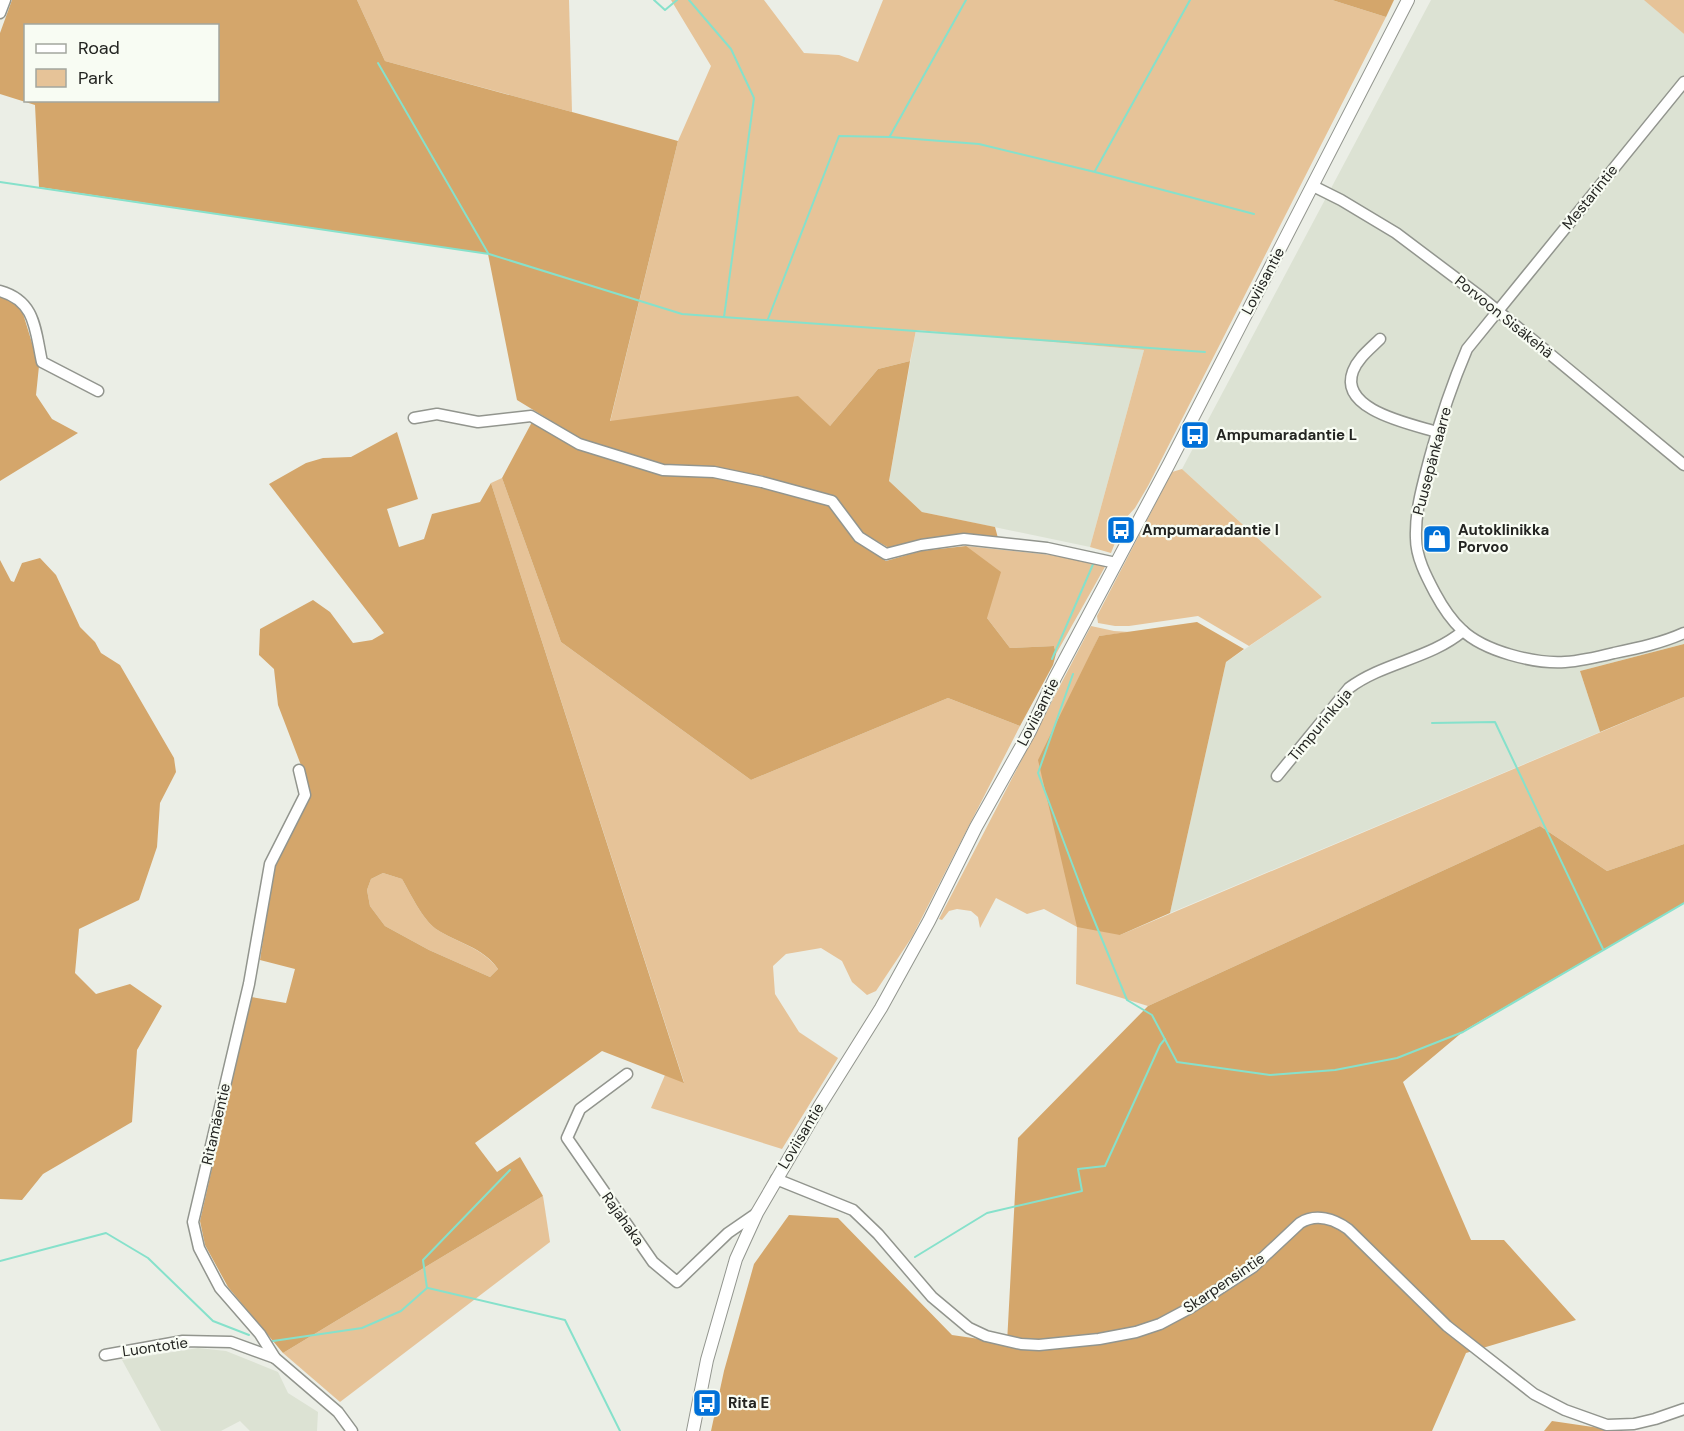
<svg xmlns="http://www.w3.org/2000/svg" width="1684" height="1431" viewBox="0 0 1684 1431" font-family="'DM Sans',sans-serif">
<style>
.built{fill:#dce2d3}
.green{fill:#e6c398}
.forest{fill:#d4a66b;fill-rule:evenodd}
.lines{fill:none;stroke-linecap:round;stroke-linejoin:round}
.stream{stroke:#86e1cb;stroke-width:2}
.minor-casing{stroke:#92958e;stroke-width:13}
.major-casing{stroke:#92958e;stroke-width:14}
.minor{stroke:#fff;stroke-width:10}
.major{stroke:#fff;stroke-width:12}
.labels{text-anchor:middle;stroke-width:4.5;stroke-linejoin:round;paint-order:stroke}
.street-label{font-size:15px;fill:#232421;stroke:#f8fcf3}
.poi-label{font-size:15px;font-weight:bold;fill:#232421;stroke:#f8fcf3;text-anchor:start}
</style>
<rect width="100%" height="100%" fill="#ebeee6"/>
<g class="built">
<polygon points="1431,0 1645,0 1684,34 1684,644 1580,671 1600,732 1170,913 1226,662 1322,597 1182,469"/>
<polygon points="916,330 1144,350 1090,547 922,512 889,481"/>
<polygon points="198,1348 226,1351 278,1372 288,1393 318,1412 317,1431 250,1431 240,1421 221,1431 161,1431 122,1360"/>
</g>
<g class="green">
<polygon points="357,0 569,0 572,112 385,61"/>
<polygon points="671,0 764,0 804,53 839,55 858,62 883,0 1332,0 1386,17 1148,486 1135,508 1124,520 1111,553 1090,547 1144,350 916,330 910,361 878,369 830,426 610,422 678,141 711,66"/>
<polygon points="1644,0 1684,0 1684,34"/>
<polygon points="1182,469 1322,597 1249,646 1198,616 1129,626 1115,626 1098,623 1097,616 1172,472"/>
<polygon points="502,478 561,642 751,780 948,698 1020,726 912,937 876,991 867,995 852,982 842,961 821,948 786,954 773,966 775,994 799,1032 838,1058 782,1149 651,1108 665,1075 684,1082 491,483"/>
<polygon points="966,546 1051,555 1106,565 1056,654 1054,646 1010,648 987,618"/>
<polygon points="1091,626 1114,631 1130,632 1099,636 1073,692 1120,935 1684,697 1684,844 1607,871 1540,826 1148,1006 1076,984 1077,927 1044,909 1027,914 996,898 980,928 978,917 971,911 957,909 949,911 942,920 939,919"/>
<path d="M383 873 402 879C410 893 423 920 436 929 457 943 482 947 498 969L490 977 429 950 385 926 370 906 367 890 371 879Z"/>
<polygon points="543,1196 550,1242 340,1402 283,1353"/>
</g>
<g class="forest">
<path d="M12 0H357L385 61 678 141 610 421 798 396 830 426 878 369 910 361 889 481 922 512 995 527 998 538 961 534 915 541 889 548 863 533 835 497 763 476 714 467 666 465 584 441 517 400 488 254 39 187 35 105 0 94V33ZM26 26H218V100H26Z"/>
<polygon points="1332,0 1394,0 1386,17"/>
<polygon points="0,294 21,307 39,366 36,395 52,419 78,433 0,481"/>
<polygon points="532,422 577,449 663,475 717,477 769,488 829,506 855,541 886,561 921,551 966,546 1001,572 987,618 1010,648 1054,646 1056,654 1053,665 1020,726 948,698 751,780 561,642 502,478"/>
<path d="M397 432 418 499 387 509 399 547 424 539 432 514 480 502 491 483 684 1083 602 1051 475 1143 497 1172 520 1157 543 1196 283 1353 228 1287 205 1245 200 1221 251 997 286 1003 295 969 260 960 274 865 309 797 304 773 278 705 274 669 259 655 260 629 313 600 330 612 353 643 372 640 384 633 269 484 306 463 323 458 351 457ZM383 873 402 879C410 893 423 920 436 929 457 943 483 947 498 969L490 977 429 950 385 926 370 906 367 890 371 879Z"/>
<polygon points="40,558 56,575 80,627 95,642 101,653 120,665 174,758 176,772 160,803 157,847 139,900 79,929 75,973 96,994 130,984 162,1006 137,1050 132,1122 43,1174 22,1200 0,1199 0,560 11,581 14,582 22,563"/>
<polygon points="1197,622 1244,649 1226,662 1170,913 1120,935 1077,927 1038,760 1099,636"/>
<polygon points="1684,644 1684,697 1600,732 1580,671"/>
<polygon points="1540,826 1607,871 1684,844 1684,903 1465,1030 1403,1082 1471,1240 1504,1240 1576,1320 1466,1353 1432,1431 711,1431 724,1371 754,1264 789,1215 838,1218 952,1335 1007,1343 1018,1138 1148,1006"/>
<polygon points="1552,1421 1620,1431 1544,1431"/>
</g>
<g class="lines">
<g class="stream">
<polyline points="654,0 665,10 677,0"/>
<polyline points="689,0 731,49 754,98 724,317"/>
<polyline points="378,63 488,253"/>
<polyline points="890,136 966,0"/>
<polyline points="1095,171 1190,0"/>
<polyline points="0,182 489,254 682,314 1205,352"/>
<polyline points="768,319 839,136 890,137 979,144 1095,172 1254,214"/>
<polyline points="1052,659 1094,562"/>
<polyline points="1073,674 1038,773 1085,898 1127,1000 1152,1015 1177,1062 1270,1075 1335,1070 1397,1058 1463,1032 1684,903"/>
<polyline points="1432,723 1495,722 1603,949"/>
<polyline points="915,1257 987,1213 1082,1191 1078,1169 1105,1166 1160,1045 1165,1039"/>
<polyline points="0,1261 106,1233 148,1258 213,1321 249,1335"/>
<polyline points="428,1288 565,1320 620,1431"/>
<polyline points="273,1341 362,1328 401,1311 427,1288 423,1260 510,1170"/>
</g>
<g class="minor-casing">
<g id="minor">
<polyline points="0,13 5,0"/>
<path d="M1684 82 1467 349C1452 384 1440 420 1430 457 1423 484 1415 510 1416 538 1416 557 1426 576 1435 593 1442 606 1451 620 1462 630 1484 651 1534 664 1565 662 1581 661 1598 657 1614 653 1638 648 1662 643 1684 633"/>
<polyline points="1313,186 1341,200 1396,233 1481,297 1684,465"/>
<path d="M0 291C36 301 35 330 42 362L98 391"/>
<path d="M1380 339C1370 349 1358 358 1353 371 1338 410 1411 424 1437 432"/>
<polyline points="414,418 437,414 478,422 531,416 579,444 663,470 714,472 762,482 832,501 859,537 886,554 921,545 964,539 1047,548 1116,563"/>
<polyline points="299,770 305,795 270,864 249,984 193,1222 199,1248 220,1288 260,1334 275,1358 338,1412 352,1431"/>
<path d="M1277 776 1349 688C1384 662 1430 659 1463 631"/>
<polyline points="627,1074 580,1109 567,1138 653,1262 677,1282 728,1233 757,1213"/>
<path d="M776 1179 853 1210 878 1234 932 1297 969 1328 986 1336 1021 1344 1039 1345 1099 1339 1136 1332 1160 1324 1190 1308 1253 1267 1300 1223C1316 1213 1334 1219 1348 1229L1447 1326 1534 1394 1565 1410 1607 1425 1634 1424 1655 1419 1684 1409"/>
<polyline points="105,1355 183,1341 231,1342 275,1358"/>
</g>
</g>
<g class="major-casing">
<polyline id="major" points="693,1431 707,1360 736,1259 757,1213 819,1107 881,1008 929,921 976,827 1030,731 1055,678 1169,464 1408,0"/>
</g>
<use href="#minor" class="minor"/>
<use href="#major" class="major"/>
</g>
<defs>
<g id="bus-square" transform="scale(1.5)"><rect x="-9" y="-9" width="18" height="18" rx="4" fill="#0271d8" stroke="#f8fcf3"/><path d="M-5-6H5V4H4V6H2V4H-2V6H-4V4H-5ZM-3.5-4V0h7V-4ZM-3.5 1.2v1.5H-2V1.2ZM2 1.2v1.5H3.5V1.2Z" fill="#fff"/></g>
<g id="shop-square" transform="scale(1.5)"><rect x="-9" y="-9" width="18" height="18" rx="4" fill="#0271d8" stroke="#f8fcf3"/><path d="M-5-2.5h2.3a2.7 3.5 0 0 1 5.4 0H5L5.5 6h-11ZM-1.5-2.5h3a1.5 2.3 0 0 0-3 0Z" fill="#fff"/></g>
</defs>
<g fill-rule="evenodd">
<use href="#bus-square" x="1195" y="435"/>
<use href="#bus-square" x="1121" y="530"/>
<use href="#shop-square" x="1437" y="539"/>
<use href="#bus-square" x="707" y="1403"/>
</g>
<g class="labels">
<g class="street-label">
<text transform="translate(1590 197) rotate(-51)" y="5">Mestarintie</text>
<text transform="translate(1263 281) rotate(-62)" y="5">Loviisantie</text>
<text transform="translate(1504 317) rotate(39)" y="5">Porvoon Sisäkehä</text>
<text transform="translate(1432 461) rotate(-75)" y="5">Puusepänkaarre</text>
<text transform="translate(1038 712) rotate(-63)" y="5">Loviisantie</text>
<text transform="translate(1320 725) rotate(-50)" y="5">Timpurinkuja</text>
<text transform="translate(216 1124) rotate(-77)" y="5">Ritamäentie</text>
<text transform="translate(801 1136) rotate(-59)" y="5">Loviisantie</text>
<text transform="translate(623 1219) rotate(55)" y="5">Rajahaka</text>
<text transform="translate(1224 1283) rotate(-34)" y="5">Skarpensintie</text>
<text transform="translate(155 1347) rotate(-8)" y="5">Luontotie</text>
</g>
<g class="poi-label">
<text x="1216" y="440">Ampumaradantie L</text>
<text x="1142" y="535">Ampumaradantie I</text>
<text x="1458" y="535">Autoklinikka<tspan x="1458" dy="17">Porvoo</tspan></text>
<text x="728" y="1408">Rita E</text>
</g>
</g>
<rect x="24" y="24" width="195" height="78" fill="#f8fcf3" stroke="#a3a69f" stroke-width="1.5"/>
<rect x="36" y="44" width="30" height="9" fill="#ffffff" stroke="#a3a69f" stroke-width="1.5"/>
<text x="78" y="54" font-size="18" fill="#232421">Road</text>
<rect x="36" y="69" width="30" height="18" fill="#e6c398" stroke="#a3a69f" stroke-width="1.5"/>
<text x="78" y="84" font-size="18" fill="#232421">Park</text>
</svg>
